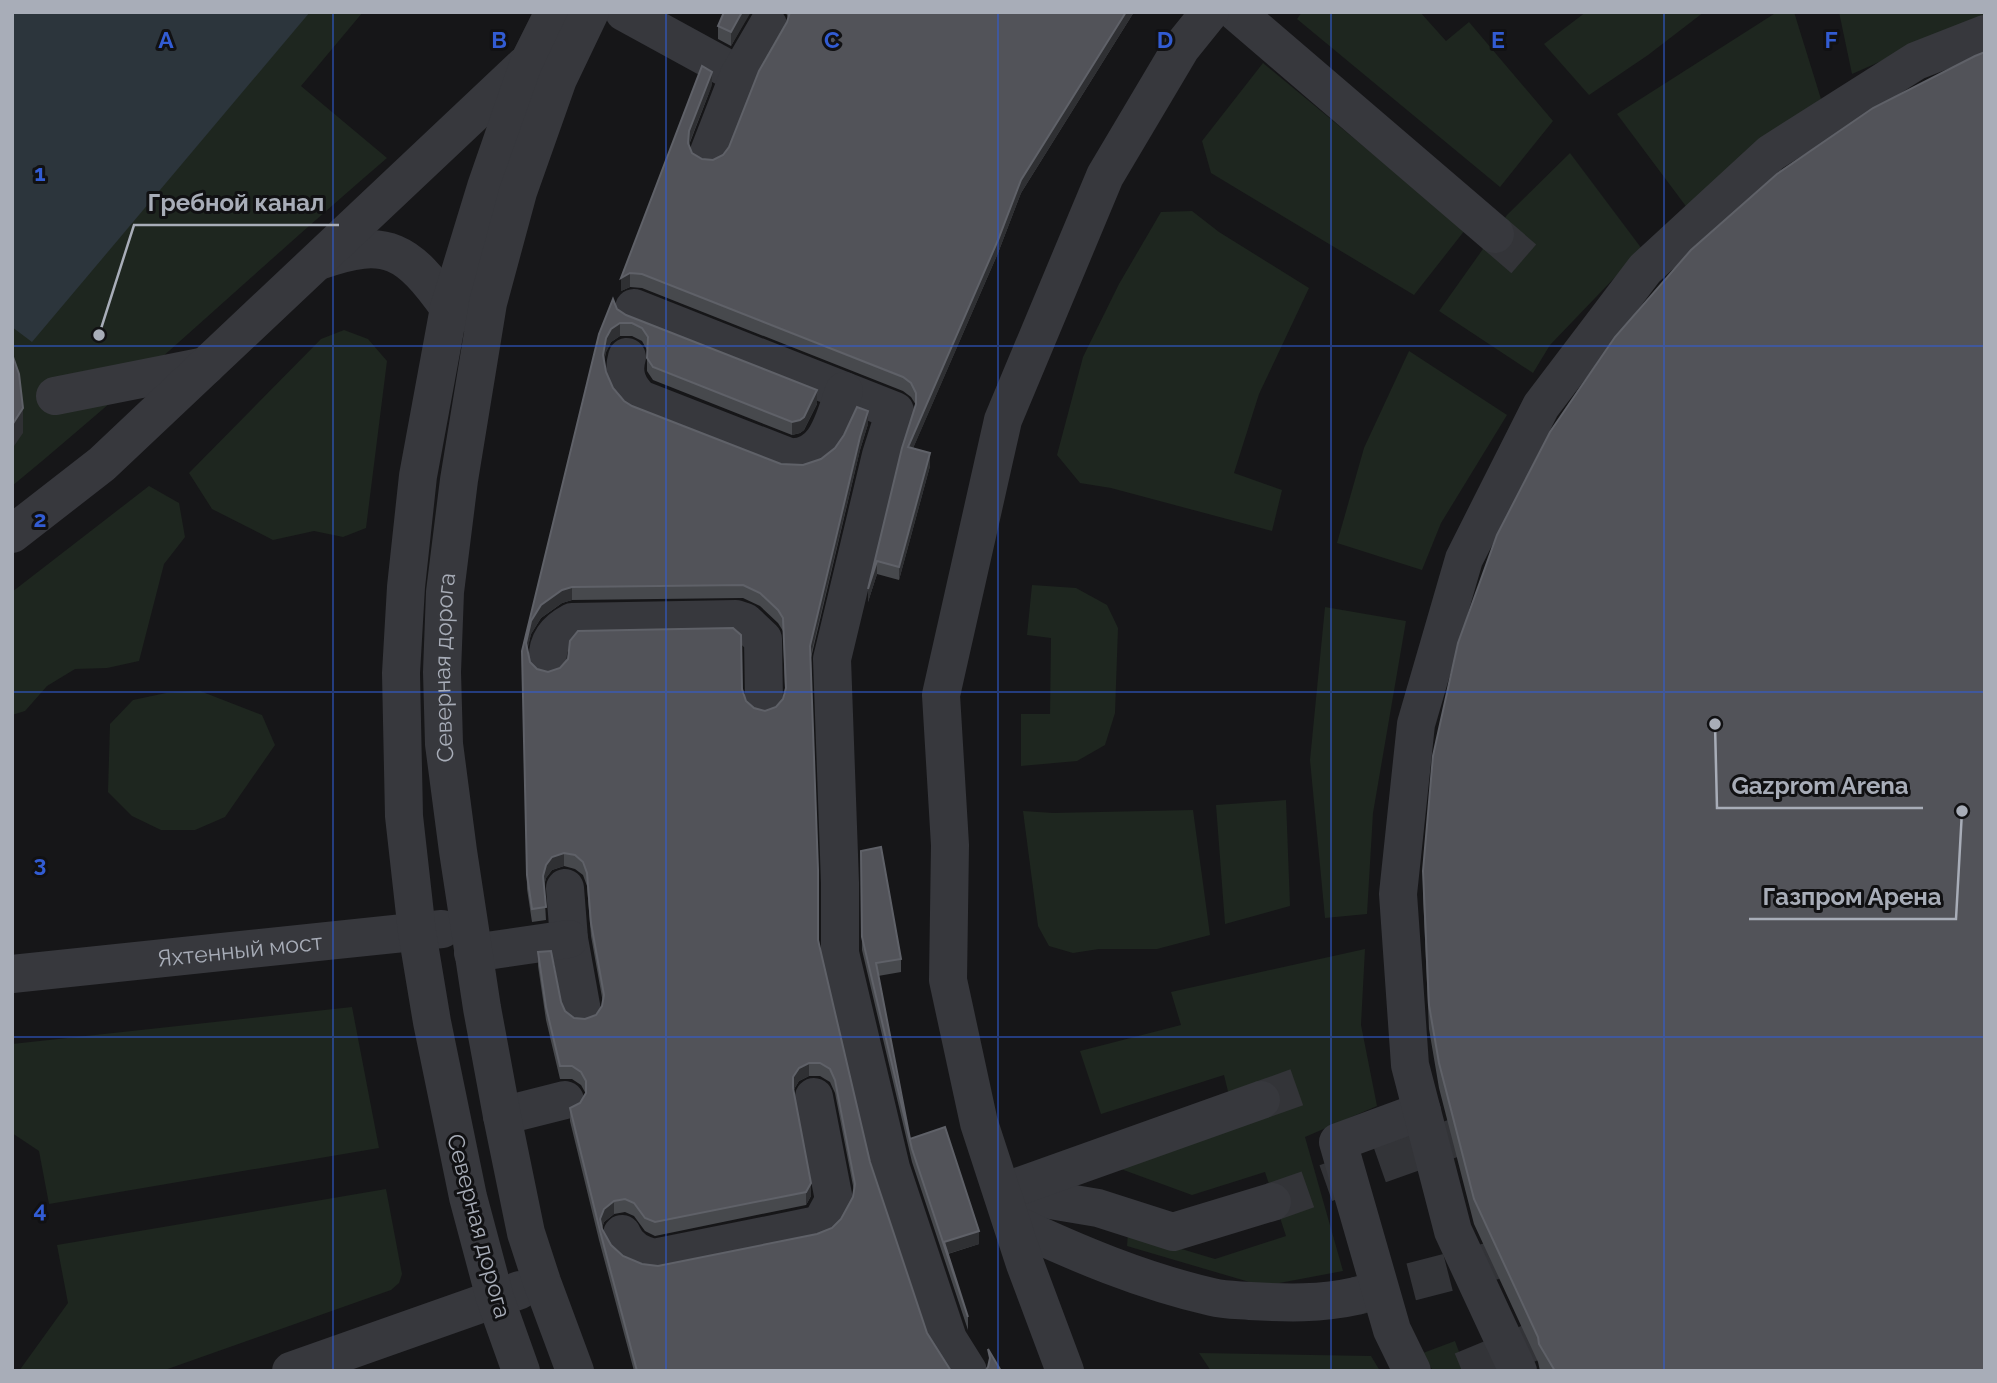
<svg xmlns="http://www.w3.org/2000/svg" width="1997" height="1383" viewBox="0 0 1997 1383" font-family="Raleway,sans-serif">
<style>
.green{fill:#1e261f}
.water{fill:#2c353c}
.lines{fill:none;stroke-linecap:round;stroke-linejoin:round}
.minor-tunnel{stroke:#333438;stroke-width:38;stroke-dasharray:38 19;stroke-linecap:butt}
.minor{stroke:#37383d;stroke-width:38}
.wall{fill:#47494d;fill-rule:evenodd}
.shaded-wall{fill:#2f3033}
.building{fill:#525359;stroke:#5f6168;stroke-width:2;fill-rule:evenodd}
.grid{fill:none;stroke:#325cd3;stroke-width:2;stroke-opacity:0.55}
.labels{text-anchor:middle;stroke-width:6;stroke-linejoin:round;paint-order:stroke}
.street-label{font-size:23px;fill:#a8adb8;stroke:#111113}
.grid-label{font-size:23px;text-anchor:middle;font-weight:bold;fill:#325cd3;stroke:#111113;stroke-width:6;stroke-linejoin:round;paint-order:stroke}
.leader{fill:none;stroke:#a8adb8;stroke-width:2.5}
.callout-dot{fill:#a8adb8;stroke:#111113;stroke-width:2.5}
.callout-label{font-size:24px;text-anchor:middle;font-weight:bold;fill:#a8adb8;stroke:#111113;stroke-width:6;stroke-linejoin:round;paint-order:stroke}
</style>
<rect width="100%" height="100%" fill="#161618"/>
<g class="green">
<path d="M12 12H363L301 86 387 158C261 266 140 381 12 486Z"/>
<polygon points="1302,12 1420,12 1446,41 1469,22 1553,121 1500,187 1297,19"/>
<polygon points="1586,12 1704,12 1648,55 1589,95 1544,44"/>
<polygon points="1777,12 1794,12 1821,99 1688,209 1617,114"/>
<polygon points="1839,12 1985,12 1985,15 1852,74"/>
<polygon points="1263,63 1465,230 1414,295 1211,173 1202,141"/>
<polygon points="1570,153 1642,249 1550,345 1533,373 1439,311 1507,215"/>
<polygon points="1192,211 1219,232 1309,288 1259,394 1234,473 1282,490 1272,531 1111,488 1080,483 1057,455 1083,357 1119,284 1161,212"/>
<polygon points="344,330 368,339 387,361 366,528 343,537 314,531 273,540 212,509 189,473 321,339"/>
<polygon points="1409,351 1507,415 1441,523 1422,570 1337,543 1364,448"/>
<polygon points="149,486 179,503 185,537 164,564 139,661 107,668 75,669 47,686 25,711 12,715 12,592"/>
<polygon points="1032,585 1076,588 1107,605 1118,628 1115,713 1105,745 1077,761 1021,766 1021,714 1050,714 1051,638 1027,635"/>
<polygon points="1325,607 1406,621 1373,813 1367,914 1325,918 1310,760"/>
<polygon points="200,691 262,715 275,745 225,817 195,830 161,830 132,816 108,792 110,724 133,700 166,693"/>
<polygon points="1286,800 1290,906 1225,924 1216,805"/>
<polygon points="1193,810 1210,935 1157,949 1099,949 1073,953 1049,946 1038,926 1023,811 1053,813"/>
<polygon points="1365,949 1361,1025 1377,1106 1305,1137 1343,1271 1263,1286 1127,1246 1128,1233 1215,1259 1286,1236 1265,1172 1192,1195 1118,1168 1235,1120 1224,1075 1101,1114 1080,1051 1181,1025 1171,992"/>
<polygon points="352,1007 379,1148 49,1204 39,1151 12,1133 12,1044"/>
<polygon points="386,1189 402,1274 399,1283 391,1290 162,1371 19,1371 68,1303 57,1245"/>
<polygon points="1455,1341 1466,1371 1433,1371 1423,1353"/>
<polygon points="1199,1353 1371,1356 1380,1371 1211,1371"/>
</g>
<polygon class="water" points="12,12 310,12 32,342 12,327"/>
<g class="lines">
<g class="minor-tunnel">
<polyline points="1495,234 1538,271"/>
<polyline points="1261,1100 1306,1084"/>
<polyline points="1272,1202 1477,1130"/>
<polyline points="1356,1296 1500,1259"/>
<polyline points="1462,1371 1549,1335"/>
</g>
<g class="minor">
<polyline points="624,12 739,75"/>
<polyline points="1236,12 1495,234"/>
<polyline points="709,152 739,75 768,25"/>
<path d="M319 261C388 236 408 251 449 308L466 312"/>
<polyline points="634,308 895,411 881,455 832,659 840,883 840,953 891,1168 948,1339 968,1371"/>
<path d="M627 357C622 374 628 387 640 399L789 457C826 460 834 419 844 391"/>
<polyline points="55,396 206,366"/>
<polyline points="12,534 102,464 525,65"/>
<path d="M548 663C546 643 555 631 572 622L736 619 745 622 763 639 764 702"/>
<polyline points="565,888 569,939 582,1011"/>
<polyline points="473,953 569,939"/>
<path id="s1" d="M12 974 442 929"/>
<polyline points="502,1116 565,1100"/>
<polyline points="1002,1192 1098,1208 1173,1232 1272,1202"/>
<polyline points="1003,1192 1261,1100"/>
<path d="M1012 1223C1076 1253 1142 1281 1212 1297 1224 1300 1237 1300 1250 1301 1286 1303 1321 1304 1356 1296"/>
<path d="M622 1234C627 1248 640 1255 654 1258L813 1226 822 1222 834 1200 814 1097"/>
<polyline points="291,1371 520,1290"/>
<polyline points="521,1371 495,1298 468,1197 432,1022 417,932 404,816 401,673 406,587 418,476 449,308 486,187 530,60 554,12"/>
<path id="s2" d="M575 1371 542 1282 526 1233 502 1116 482 1008 458 851 444 744 442 672 445 592 459 480 488 303 518 192 558 79 590 12"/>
<polyline points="1065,1371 1025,1264 979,1123 948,980 950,845 941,695 1003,420 1105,176 1181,48 1210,12"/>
<polyline points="1412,1371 1392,1330 1338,1142 1422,1111"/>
<polyline points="1518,1371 1453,1231 1410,1065 1398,894 1416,724 1464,559 1541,406 1645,269 1771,153 1916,61 1985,34"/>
</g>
</g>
<g class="wall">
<polygon points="785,12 1134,12 1021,193 998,253 913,448 930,466 899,580 877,574 868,602 868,589 916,405 911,397 903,391 642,288 630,287 621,291 712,85 689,145 692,153 702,159 713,160 723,155 729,147 787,22 788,19 787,15"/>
<polygon points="749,14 731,46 718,39 718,26"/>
<path d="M617 309 626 315 817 404 804 430 800 433 792 435 653 380 647 371V350L642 341 632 336H620L611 342 606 352 604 361 606 372 613 388 624 401 632 406 781 464 803 465 821 459 868 424 860 450 811 658 818 940 870 1162 927 1333 951 1371H634L599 1240 570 1121V1108L580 1103 586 1094 581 1085 572 1079H560L546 1020 538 966V952L565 1011 574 1018 585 1019 596 1015 602 1006 603 1003 591 936 587 886 583 875 575 869 564 866 552 870 546 878 544 886 546 920 532 922 527 889 522 651ZM743 598 760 606 778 623 783 631 785 690 783 699 776 707 765 711 754 708 746 701 742 689 548 672 537 669 530 662 527 650 531 634 541 618 562 603 572 600ZM809 1076H820L830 1082 835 1093 854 1191 853 1197 841 1219 832 1228 817 1234 658 1266 642 1264 623 1256 611 1245 602 1228 604 1222 614 1214 625 1212 634 1216 645 1231 655 1236 806 1205 811 1196 793 1091 799 1081Z"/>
<polygon points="861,851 901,959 901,972 878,976 910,1139 979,1244 948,1254 968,1317 968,1330 912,1162 862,950"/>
<polygon points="1423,871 1985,1371 1540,1371 1538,1362 1474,1224 1439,1088 1429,1029 1423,895"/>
</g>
<g class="shaded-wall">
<polygon points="742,12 751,12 731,46 731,32"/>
<polygon points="1126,12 1134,12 1021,193 998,253 908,460 908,447 1021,180"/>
<polygon points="712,72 712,85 689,144 688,143 689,131"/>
<polygon points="630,273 630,287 621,291 621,278"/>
<polygon points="620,323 620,336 611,342 606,352 603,368 603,355 606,338 611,329"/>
<polygon points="817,390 817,404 804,430 800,433 792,435 792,422"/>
<polygon points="23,408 23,433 12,449 12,425"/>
<polygon points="868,411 868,424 860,450 810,659 810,646 860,437"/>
<polygon points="930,453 930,466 899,580 899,567"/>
<polygon points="877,561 877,574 868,602 868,589"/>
<polygon points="572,587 572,600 562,603 541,618 531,634 526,656 526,643 531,621 541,605 562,590"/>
<polygon points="564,853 564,866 552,870 546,878 543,889 543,876 546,865 552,857"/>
<polygon points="809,1063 809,1076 799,1081 793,1091 793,1101 793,1077 799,1068"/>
<polygon points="811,1183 811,1196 806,1205 806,1192"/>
<polygon points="614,1201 614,1214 604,1222 600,1233 600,1219 604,1209"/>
<polygon points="979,1231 979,1244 947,1254 944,1242"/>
</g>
<g class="building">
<polygon points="724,12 742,12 731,32 718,26"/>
<polygon points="790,12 1126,12 1021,180 998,240 908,447 930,453 899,567 877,561 868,589 902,448 916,404 916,393 911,383 903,377 642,274 630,273 621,278 702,66 712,72 689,131 688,143 692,153 702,159 713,160 723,155 729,147 759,71 787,22"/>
<polygon points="1985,52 1985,1371 1555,1371 1539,1344 1538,1337 1474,1199 1439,1063 1429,1005 1423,871 1433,756 1458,643 1497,535 1550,432 1615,337 1691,250 1777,174 1873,108 1975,56"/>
<path d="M613 299 617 309 626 315 817 390 804 417 800 420 792 422 653 367 647 358 648 337 642 328 632 323H620L611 329 606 338 603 355 606 372 613 388 624 401 632 406 781 464 803 465 821 459 835 448 844 435 857 407 868 411 860 437 810 646 818 870V940L870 1162 927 1333 951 1371H637L599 1227 570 1108 580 1103 586 1093V1081L581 1072 572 1066H560L546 1007 538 952 551 951 561 1002 565 1011 574 1018 585 1019 596 1015 602 1006 604 995 591 923 587 873 583 862 575 855 564 853 552 857 546 865 543 876 546 907 532 909 527 875 522 651 599 334ZM743 585 760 593 778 610 783 618 786 688 783 699 776 707 765 711 754 708 746 701 742 689 741 635 733 628 578 631 570 641 568 659 560 668 548 672 537 669 530 662 526 643 531 621 541 605 562 590 572 587ZM809 1063H820L830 1069 835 1080 855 1184 853 1197 841 1219 832 1228 817 1234 658 1266 642 1264 623 1256 611 1245 602 1229 600 1219 604 1209 614 1201 625 1199 634 1203 645 1218 655 1222 806 1192 811 1183 793 1088V1077L799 1068Z"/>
<polygon points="12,354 19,374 23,408 12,425"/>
<polygon points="881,847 901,959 876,963 910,1139 945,1127 979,1231 944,1242 968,1317 912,1149 862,937 861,851"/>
<polygon points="988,1349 1001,1371 985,1371 988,1367 990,1358"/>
</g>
<path class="grid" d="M333 12V1371M666 12V1371M998 12V1371M1331 12V1371M1664 12V1371M12 346H1985M12 692H1985M12 1037H1985"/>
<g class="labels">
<g class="street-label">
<text dy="8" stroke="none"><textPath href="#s2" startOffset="719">Северная дорога</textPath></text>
<text dy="8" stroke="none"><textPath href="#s1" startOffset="229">Яхтенный мост</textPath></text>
<text transform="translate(479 1226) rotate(75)" y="8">Северная дорога</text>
</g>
</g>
<g class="grid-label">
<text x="166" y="48">A</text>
<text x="499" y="48">B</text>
<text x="832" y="48">C</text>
<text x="1165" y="48">D</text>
<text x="1498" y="48">E</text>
<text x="1831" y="48">F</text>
<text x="40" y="181">1</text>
<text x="40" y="527">2</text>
<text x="40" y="872">3</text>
<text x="40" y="1218">4</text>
</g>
<path class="leader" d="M99 335L134 225H339M1715 724L1717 808H1923M1962 811L1956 919H1749"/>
<g class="callout-dot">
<circle cx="99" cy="335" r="7"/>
<circle cx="1715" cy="724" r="7"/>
<circle cx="1962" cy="811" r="7"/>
</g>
<g class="callout-label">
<text x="236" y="211">Гребной канал</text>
<text x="1820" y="794">Gazprom Arena</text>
<text x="1852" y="905">Газпром Арена</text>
</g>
<rect width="1997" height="1383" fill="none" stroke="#a8adb8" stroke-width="28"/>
</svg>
